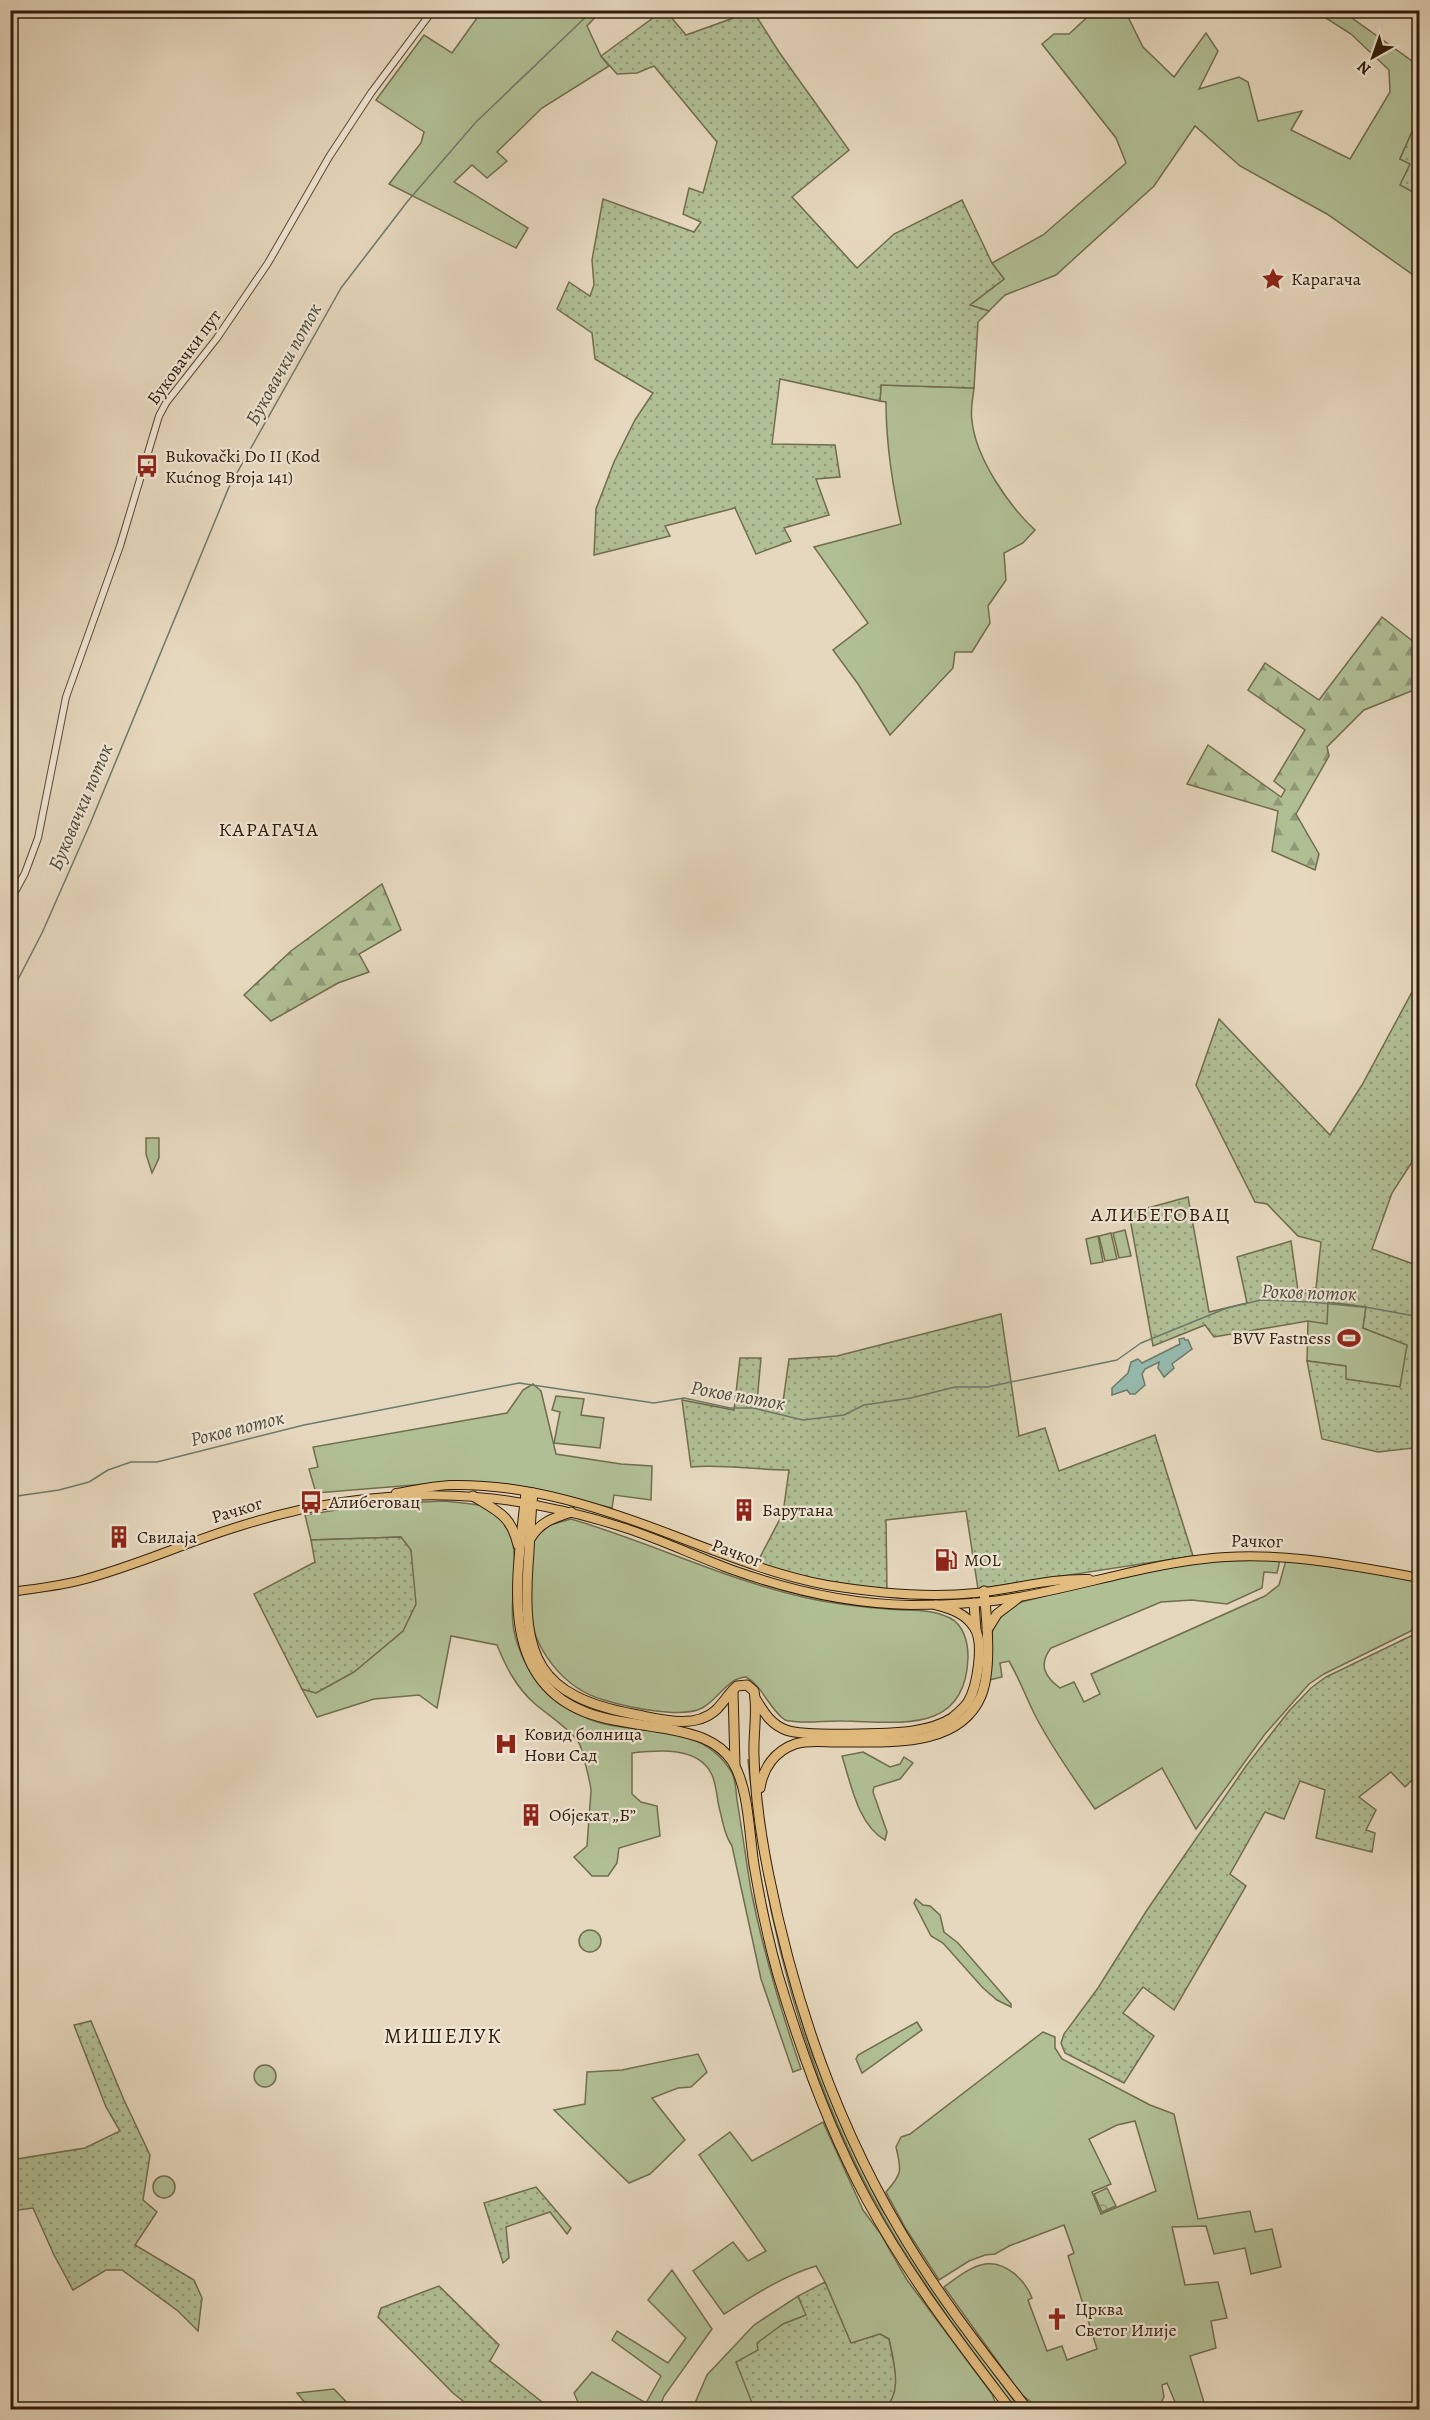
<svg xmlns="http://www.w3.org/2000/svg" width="1430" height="2420" viewBox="0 0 1430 2420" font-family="Alegreya,serif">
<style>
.grass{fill:#b1bf95;stroke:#706d4e;stroke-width:1.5;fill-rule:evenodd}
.forest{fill:url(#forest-firs);stroke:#706d4e;stroke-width:1.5}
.park{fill:url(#park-crowns);stroke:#706d4e;stroke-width:1.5}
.garden{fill:url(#garden-dots);stroke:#706d4e;stroke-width:1.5}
.water{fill:#96baaf;stroke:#6c7a6c;stroke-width:1.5}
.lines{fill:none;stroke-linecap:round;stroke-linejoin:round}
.stream{stroke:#6c7a6c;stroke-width:1.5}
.minor-casing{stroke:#5c4a36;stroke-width:8}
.major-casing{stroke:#2e1b08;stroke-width:10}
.highway-casing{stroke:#2e1b08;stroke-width:11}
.minor{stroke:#efe6d5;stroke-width:6}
.major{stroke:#e3bc7f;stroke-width:8}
.highway{stroke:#e3bc7f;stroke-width:9}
.labels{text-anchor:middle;stroke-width:4.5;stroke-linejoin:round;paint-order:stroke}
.poi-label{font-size:18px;fill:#2e1b08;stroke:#efe6d5;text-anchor:start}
.street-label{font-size:18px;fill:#2e1b08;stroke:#efe6d5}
.water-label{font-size:20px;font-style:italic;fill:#4d4b3a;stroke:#efe6d5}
.neighbourhood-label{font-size:20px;letter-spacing:1.5px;fill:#2e1b08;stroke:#efe6d5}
.quarter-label{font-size:21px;letter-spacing:1.5px;fill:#2e1b08;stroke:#efe6d5}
</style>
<defs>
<pattern id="forest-firs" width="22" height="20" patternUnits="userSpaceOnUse" patternTransform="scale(1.5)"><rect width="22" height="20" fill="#b1bf95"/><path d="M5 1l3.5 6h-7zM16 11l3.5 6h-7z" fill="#909a78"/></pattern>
<pattern id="park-crowns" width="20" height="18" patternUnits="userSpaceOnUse" patternTransform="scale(1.5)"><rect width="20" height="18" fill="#b1bf95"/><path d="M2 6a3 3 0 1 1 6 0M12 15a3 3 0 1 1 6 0" fill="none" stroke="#909a78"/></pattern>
<pattern id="garden-dots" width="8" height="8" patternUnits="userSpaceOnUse" patternTransform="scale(1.5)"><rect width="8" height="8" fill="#b1bf95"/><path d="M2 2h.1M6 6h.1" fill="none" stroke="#909a78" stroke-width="1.8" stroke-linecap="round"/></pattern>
</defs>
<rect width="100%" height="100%" fill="#e6d8be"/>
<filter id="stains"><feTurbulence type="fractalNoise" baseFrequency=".00333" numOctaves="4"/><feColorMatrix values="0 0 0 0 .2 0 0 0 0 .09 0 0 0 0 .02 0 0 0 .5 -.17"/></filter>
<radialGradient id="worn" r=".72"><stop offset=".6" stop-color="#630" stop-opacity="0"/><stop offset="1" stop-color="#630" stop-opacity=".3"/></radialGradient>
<g class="grass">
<polygon points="482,11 601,11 587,26 601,56 609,66 542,108 497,152 507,161 487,178 472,165 454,182 528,228 516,248 389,184 421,143 424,132 376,100 424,35 452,53"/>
<polygon points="1094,11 1125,11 1143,47 1174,77 1206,33 1218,51 1199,89 1239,77 1248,82 1258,121 1302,111 1291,130 1350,159 1390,92 1389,70 1351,34 1315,11 1342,11 1419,66 1419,116 1400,159 1411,163 1401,185 1419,195 1419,279 1327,214 1240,166 1195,126 1154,186 1056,275 1005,295 989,311 970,305 1004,279 992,263 1043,235 1126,163 1116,138 1042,44 1054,34 1069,34"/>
<path d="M881 385 974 388C973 398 970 410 972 421 976 458 1008 505 1035 530L1023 543 1004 553 1006 580 988 606 990 623 972 652H955L953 668 890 735 858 684 833 650 868 623 814 547 901 524C892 483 886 443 886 402L880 401Z"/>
<polygon points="146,1138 159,1138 159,1158 152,1173 146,1154"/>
<polygon points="1125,1230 1131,1256 1119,1258 1113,1233"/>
<polygon points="1111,1233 1117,1259 1105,1261 1099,1236"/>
<polygon points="1098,1236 1103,1262 1091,1264 1086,1239"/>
<polygon points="1327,1302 1366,1307 1363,1328 1408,1345 1400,1387 1345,1379 1345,1366 1307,1361 1308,1321"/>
<polygon points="533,1384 541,1391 556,1454 621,1464 652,1466 651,1500 614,1495 612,1508 532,1489 451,1482 316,1493 309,1469 318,1467 313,1447 507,1413 523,1390"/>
<polygon points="556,1396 584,1399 581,1415 604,1418 600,1448 554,1443 560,1412 552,1410"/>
<path d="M446 1501C457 1503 471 1503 482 1506 532 1525 508 1585 513 1624 515 1644 526 1667 538 1682 552 1698 573 1714 594 1721 643 1737 702 1721 732 1773 736 1781 736 1792 737 1800 742 1830 746 1860 751 1890 763 1951 781 2011 801 2069L793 2072 761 1979 732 1846C724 1834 723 1822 719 1807 717 1797 716 1784 712 1775 699 1746 658 1750 632 1753V1794L641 1802 657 1806 660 1836 619 1848 617 1863 608 1876H592L574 1857 587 1846 591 1791C591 1785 582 1748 579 1743 573 1731 545 1713 534 1703 516 1687 506 1667 497 1645L451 1636 437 1708 419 1695 374 1699 317 1717 302 1689 316 1693 354 1672 403 1631 401 1537 311 1540 305 1515 373 1504Z"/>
<path d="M571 1519C650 1542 726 1580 807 1598 834 1604 861 1607 888 1609 910 1611 930 1608 950 1618 964 1625 968 1643 968 1657 966 1735 899 1722 844 1721 825 1720 804 1725 785 1720 769 1709 762 1685 746 1677 727 1678 718 1700 702 1708 682 1719 627 1707 604 1700 564 1689 531 1648 530 1606 529 1594 531 1581 532 1569 532 1556 530 1540 541 1530 547 1524 562 1522 571 1519Z"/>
<path d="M1280 1560 1277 1573 1264 1572 1262 1588 1227 1604 1192 1600 1161 1602 1051 1648C1038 1665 1045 1677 1060 1688L1074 1682 1084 1702 1100 1694 1091 1674 1265 1596 1279 1585 1286 1560 1419 1580V1627L1324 1674 1309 1684 1265 1734 1196 1829 1162 1768 1095 1809C1075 1780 1054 1751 1037 1719 1027 1700 1020 1680 1009 1661L1000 1663 1002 1677 989 1680C989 1643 985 1621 1021 1602L1126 1576 1206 1561Z"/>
<path d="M863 1752 890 1767 900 1764 904 1757 913 1763 900 1779 874 1787 873 1792 887 1832 885 1840C858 1825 851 1784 842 1756Z"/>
<path d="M748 1760H751L791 1985 813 2056 854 2151 881 2208 942 2303 1020 2409H1016C968 2345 919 2281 880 2211 803 2073 764 1916 748 1760Z"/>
<polygon points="916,1899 923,1905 930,1906 940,1915 944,1932 958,1943 1011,2004 1011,2007 997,2000 983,1988 943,1943 931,1936 914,1903"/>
<circle cx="590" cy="1941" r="11"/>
<polygon points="917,2022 922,2030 862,2073 856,2059 858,2055"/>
<path d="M1043 2032 1055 2037V2048L1062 2059 1150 2105 1174 2114 1198 2219 1250 2211 1255 2232 1272 2229 1281 2267 1251 2274 1245 2248 1214 2254 1206 2226 1172 2227 1185 2285 1218 2282 1227 2318 1211 2321 1216 2348 1190 2356 1206 2409H1178L1167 2383 1162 2385 1164 2397 1158 2409H1040L1021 2394 944 2287C955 2279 971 2266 985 2264 1006 2261 1025 2280 1032 2298L1028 2300 1047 2351 1062 2346 1067 2360 1097 2349 1068 2256 1074 2253 1064 2225 1009 2246 995 2254 985 2255 969 2261 939 2280 906 2229 886 2192C902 2174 902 2171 896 2147L901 2137 910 2134ZM1135 2121 1156 2191 1101 2214 1092 2192 1111 2184 1089 2139 1117 2125Z"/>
<polygon points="698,2054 707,2072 691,2087 678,2088 652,2098 685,2140 650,2174 629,2183 554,2110 585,2104 587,2072 622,2070"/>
<circle cx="265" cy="2076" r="11"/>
<path d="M823 2122 863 2210 880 2233 907 2280 992 2394 998 2409H884C902 2390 894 2363 889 2339L880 2334 851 2344 825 2282 816 2266C783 2276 754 2295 724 2314L693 2271 733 2242 748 2261 766 2251 699 2155 730 2132 752 2161Z"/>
<circle cx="164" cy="2187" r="11"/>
<polygon points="672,2270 712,2329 664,2396 659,2409 581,2409 574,2393 592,2372 646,2403 661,2376 612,2340 617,2331 668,2363 686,2338 648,2300"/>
<polygon points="798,2296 807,2315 783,2324 781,2402 783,2409 692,2410 707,2375 754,2325"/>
<polygon points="334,2389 353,2409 310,2409 297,2393"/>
</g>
<g class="forest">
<polygon points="1382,617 1419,646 1419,688 1364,710 1327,747 1329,756 1296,814 1319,854 1315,870 1272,851 1278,811 1187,784 1208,745 1281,797 1285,790 1274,781 1305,730 1248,690 1265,663 1319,700"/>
<polygon points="382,884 401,930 359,954 369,972 338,983 271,1021 244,995 291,951"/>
</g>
<polygon class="park" points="1107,2188 1116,2206 1102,2212 1094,2194"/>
<g class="garden">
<polygon points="664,10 666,11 686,35 753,11 779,52 849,150 792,197 857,268 894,234 962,200 992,263 1004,279 970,305 989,311 978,322 974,388 881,385 880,401 780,379 772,444 835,445 840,477 816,479 829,515 784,528 791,541 756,554 735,508 665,526 670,536 594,555 596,509 614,462 635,420 653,393 595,359 592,333 557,309 569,282 590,296 594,285 592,260 603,199 694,232 701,222 683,214 689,188 703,193 717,142 654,66 637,73 617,74 601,56"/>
<polygon points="1419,116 1419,195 1400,185 1410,164 1400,159"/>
<polygon points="1419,979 1419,1151 1392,1193 1372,1249 1419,1266 1419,1492 1413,1448 1378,1452 1322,1439 1307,1361 1346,1366 1346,1379 1400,1387 1407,1345 1363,1328 1366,1307 1328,1302 1327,1324 1308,1321 1214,1337 1205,1325 1153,1346 1129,1213 1188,1197 1209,1312 1247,1303 1237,1257 1291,1241 1298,1291 1316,1288 1321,1242 1298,1236 1267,1204 1255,1202 1196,1085 1219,1019 1330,1135 1362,1085"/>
<path d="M1001 1314 1019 1436 1045 1428 1059 1471 1155 1435 1193 1556 978 1589 966 1511 886 1520 887 1590 847 1589 756 1565 783 1513 789 1470C756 1470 723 1464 691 1467L682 1400 734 1410 740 1358H761L757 1402 782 1409 789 1359 837 1356Z"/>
<polygon points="401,1537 411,1550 416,1604 403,1631 354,1672 316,1693 302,1689 254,1594 315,1562 311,1540"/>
<polygon points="1419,1632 1419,1726 1413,1731 1419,1744 1419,1773 1405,1787 1391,1772 1359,1797 1376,1810 1366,1830 1375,1833 1372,1852 1316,1838 1325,1790 1300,1781 1284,1819 1265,1812 1230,1874 1246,1886 1174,2010 1143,1987 1123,2013 1154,2036 1124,2083 1065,2053 1061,2043 1064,2034 1098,1988 1147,1910 1246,1766 1289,1711 1311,1688 1326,1677"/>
<polygon points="91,2021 124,2100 150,2155 143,2200 157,2212 135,2245 194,2280 202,2298 198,2331 178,2311 122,2270 106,2270 73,2290 54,2255 33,2208 11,2211 11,2160 85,2148 120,2131 106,2107 74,2025"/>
<polygon points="536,2187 571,2228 567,2234 550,2212 506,2227 509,2258 503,2263 484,2203"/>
<path d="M825 2282 851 2343 880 2334 889 2339C893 2362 904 2392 884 2409L783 2410 781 2402 754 2408 736 2362 758 2350 757 2343 783 2324 806 2315 798 2296Z"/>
<polygon points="439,2286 499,2345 490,2361 551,2409 473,2409 453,2393 378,2317 381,2308"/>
</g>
<polygon class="water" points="1184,1338 1185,1340 1188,1340 1192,1349 1172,1364 1174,1368 1164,1377 1158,1368 1159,1362 1145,1369 1142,1374 1145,1385 1135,1394 1130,1394 1127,1390 1112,1395 1112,1388 1128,1373 1131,1362 1138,1359 1142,1363 1180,1344 1179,1339"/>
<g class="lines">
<g class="stream">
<polyline points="10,995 42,933 90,824 229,487 341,288 407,202 476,122 593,10"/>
<polyline points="10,1497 59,1490 89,1482 108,1470 131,1462 157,1462 304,1425 519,1383 654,1403 684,1398 730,1408 753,1408 803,1420 844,1415 864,1405 911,1398 955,1387 987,1387 1117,1360 1141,1343 1227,1308 1261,1300 1311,1302 1371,1308 1420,1317"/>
</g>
<g class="minor-casing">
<polyline id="minor" points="10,901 25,873 38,838 66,697 120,546 159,416 166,403 217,338 268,263 329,157 371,93 433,10"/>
</g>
<g class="major-casing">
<g id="major">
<path d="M396 1493C414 1490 432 1486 450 1485 527 1483 605 1509 675 1536 725 1555 774 1575 827 1585 875 1593 927 1598 976 1593 1014 1589 1051 1578 1089 1579"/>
<path d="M10 1592C34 1589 59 1586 82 1580 136 1566 187 1542 240 1526 316 1502 397 1491 476 1497 528 1501 576 1512 625 1528 662 1540 697 1557 733 1570 789 1590 851 1604 911 1605 947 1605 983 1604 1019 1597 1081 1586 1141 1566 1204 1559 1276 1550 1348 1565 1420 1578"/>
</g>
</g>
<g class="highway-casing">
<g id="highway">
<path d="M526 1492C519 1568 494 1676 585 1712 611 1722 641 1724 668 1729 693 1734 717 1739 732 1761 749 1787 749 1834 754 1865 760 1902 768 1939 778 1975 801 2052 829 2130 867 2200 908 2275 959 2342 1011 2410"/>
<path d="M533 1493C530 1518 530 1542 528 1566 522 1657 538 1696 633 1714 660 1719 694 1730 716 1710 724 1702 729 1693 737 1686L747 1685 754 1691C758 1711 753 1734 754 1755 755 1795 761 1837 769 1876 794 2000 836 2123 901 2232 938 2295 983 2352 1028 2410"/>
<path d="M473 1496C497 1511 511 1515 518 1545"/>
<path d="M530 1539C540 1522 553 1518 571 1512"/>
<polyline points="974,1603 976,1630"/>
<polyline points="987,1630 997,1614 1018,1598"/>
<polyline points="733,1690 735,1766"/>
<path d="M755 1698C764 1712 770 1724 786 1730 804 1737 892 1734 913 1731 926 1729 941 1725 952 1718 958 1713 964 1708 968 1702 977 1687 985 1643 974 1627 965 1613 951 1609 936 1605"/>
<path d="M760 1788C763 1768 775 1751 795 1744 808 1740 823 1742 836 1742 883 1741 958 1750 981 1696 992 1670 987 1620 984 1591"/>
</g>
</g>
<use href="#minor" class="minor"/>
<use href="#major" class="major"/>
<use href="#highway" class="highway"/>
</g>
<defs>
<g id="sight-bare" transform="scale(1.8)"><path d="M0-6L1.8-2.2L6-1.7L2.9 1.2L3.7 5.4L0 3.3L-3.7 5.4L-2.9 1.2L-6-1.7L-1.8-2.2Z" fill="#8f2418" stroke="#efe6d5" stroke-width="2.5" paint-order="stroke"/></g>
<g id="bus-bare" transform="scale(1.8)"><path d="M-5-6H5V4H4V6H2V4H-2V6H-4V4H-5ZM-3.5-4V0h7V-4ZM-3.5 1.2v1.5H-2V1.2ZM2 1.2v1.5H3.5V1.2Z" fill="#8f2418" stroke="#efe6d5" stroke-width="2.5" paint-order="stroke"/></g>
<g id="stadium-bare" transform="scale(1.8)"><path d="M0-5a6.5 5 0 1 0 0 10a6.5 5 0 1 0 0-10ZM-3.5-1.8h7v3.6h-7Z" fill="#8f2418" stroke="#efe6d5" stroke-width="2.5" paint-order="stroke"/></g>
<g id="building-bare" transform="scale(1.8)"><path d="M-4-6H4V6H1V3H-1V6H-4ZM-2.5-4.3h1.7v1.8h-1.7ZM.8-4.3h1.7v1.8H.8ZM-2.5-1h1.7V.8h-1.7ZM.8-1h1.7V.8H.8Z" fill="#8f2418" stroke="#efe6d5" stroke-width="2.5" paint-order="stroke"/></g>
<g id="fuel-bare" transform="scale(1.8)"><path d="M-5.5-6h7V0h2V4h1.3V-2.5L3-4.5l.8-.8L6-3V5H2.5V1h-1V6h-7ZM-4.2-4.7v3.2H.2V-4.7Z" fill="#8f2418" stroke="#efe6d5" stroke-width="2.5" paint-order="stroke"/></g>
<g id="hospital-bare" transform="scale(1.8)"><path d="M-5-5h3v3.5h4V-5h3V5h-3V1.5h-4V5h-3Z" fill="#8f2418" stroke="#efe6d5" stroke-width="2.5" paint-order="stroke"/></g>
<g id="church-bare" transform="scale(1.8)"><path d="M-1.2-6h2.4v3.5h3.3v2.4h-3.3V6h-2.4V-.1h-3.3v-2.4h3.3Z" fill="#8f2418" stroke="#efe6d5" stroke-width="2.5" paint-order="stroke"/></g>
</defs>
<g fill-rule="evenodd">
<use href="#sight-bare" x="1273" y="279"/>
<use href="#bus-bare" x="147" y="466"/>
<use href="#stadium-bare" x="1349" y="1338"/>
<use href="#bus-bare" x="311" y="1502"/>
<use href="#building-bare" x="744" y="1510"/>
<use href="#building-bare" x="119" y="1537"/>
<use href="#fuel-bare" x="946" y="1560"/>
<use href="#hospital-bare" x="506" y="1744"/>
<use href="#building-bare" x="531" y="1815"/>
<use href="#church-bare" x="1057" y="2319"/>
</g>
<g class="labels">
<g class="poi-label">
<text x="1291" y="285">Карагача</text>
<text x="165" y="462">Bukovački Do II (Kod<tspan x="165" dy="21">Kućnog Broja 141)</tspan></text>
<text x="1331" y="1344" text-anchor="end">BVV Fastness</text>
<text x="329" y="1508">Алибеговац</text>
<text x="762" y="1516">Барутана</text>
<text x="137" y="1543">Свилаја</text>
<text x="964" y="1566">MOL</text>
<text x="524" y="1740">Ковид болница<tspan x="524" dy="21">Нови Сад</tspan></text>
<text x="549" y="1821">Објекат „Б”</text>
<text x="1075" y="2315">Црква<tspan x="1075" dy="21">Светог Илије</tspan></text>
</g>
<g class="street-label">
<text transform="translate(184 357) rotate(-54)" y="6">Буковачки пут</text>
<text transform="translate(237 1510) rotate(-17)" y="6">Рачког</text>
<text transform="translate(1257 1541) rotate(1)" y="6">Рачког</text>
<text transform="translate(737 1553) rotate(20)" y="6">Рачког</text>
</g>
<g class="water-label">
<text transform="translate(283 364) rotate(-61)" y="7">Буковачки поток</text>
<text transform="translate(80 807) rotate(-67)" y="7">Буковачки поток</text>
<text transform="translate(1309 1292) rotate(2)" y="7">Роков поток</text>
<text transform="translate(738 1395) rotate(10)" y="7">Роков поток</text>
<text transform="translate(237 1428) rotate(-14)" y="7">Роков поток</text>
</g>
<g class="neighbourhood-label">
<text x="269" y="836">КАРАГАЧА</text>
<text x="1161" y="1221">АЛИБЕГОВАЦ</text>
</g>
<g class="quarter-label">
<text x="443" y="2043">МИШЕЛУК</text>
</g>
</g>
<rect width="1430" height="2420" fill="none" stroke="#e6d8be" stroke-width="36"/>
<rect x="12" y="12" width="1406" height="2396" fill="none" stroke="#2e1b08" stroke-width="3"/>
<rect x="18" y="18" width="1394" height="2384" fill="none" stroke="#2e1b08" stroke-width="1.5"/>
<g transform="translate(1373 57) rotate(220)" stroke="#efe6d5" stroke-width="4.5" paint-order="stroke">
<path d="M0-4.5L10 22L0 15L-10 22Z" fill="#2e1b08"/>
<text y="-9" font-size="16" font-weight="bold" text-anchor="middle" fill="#2e1b08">N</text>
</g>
<rect width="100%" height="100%" filter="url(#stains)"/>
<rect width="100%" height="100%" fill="url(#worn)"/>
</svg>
